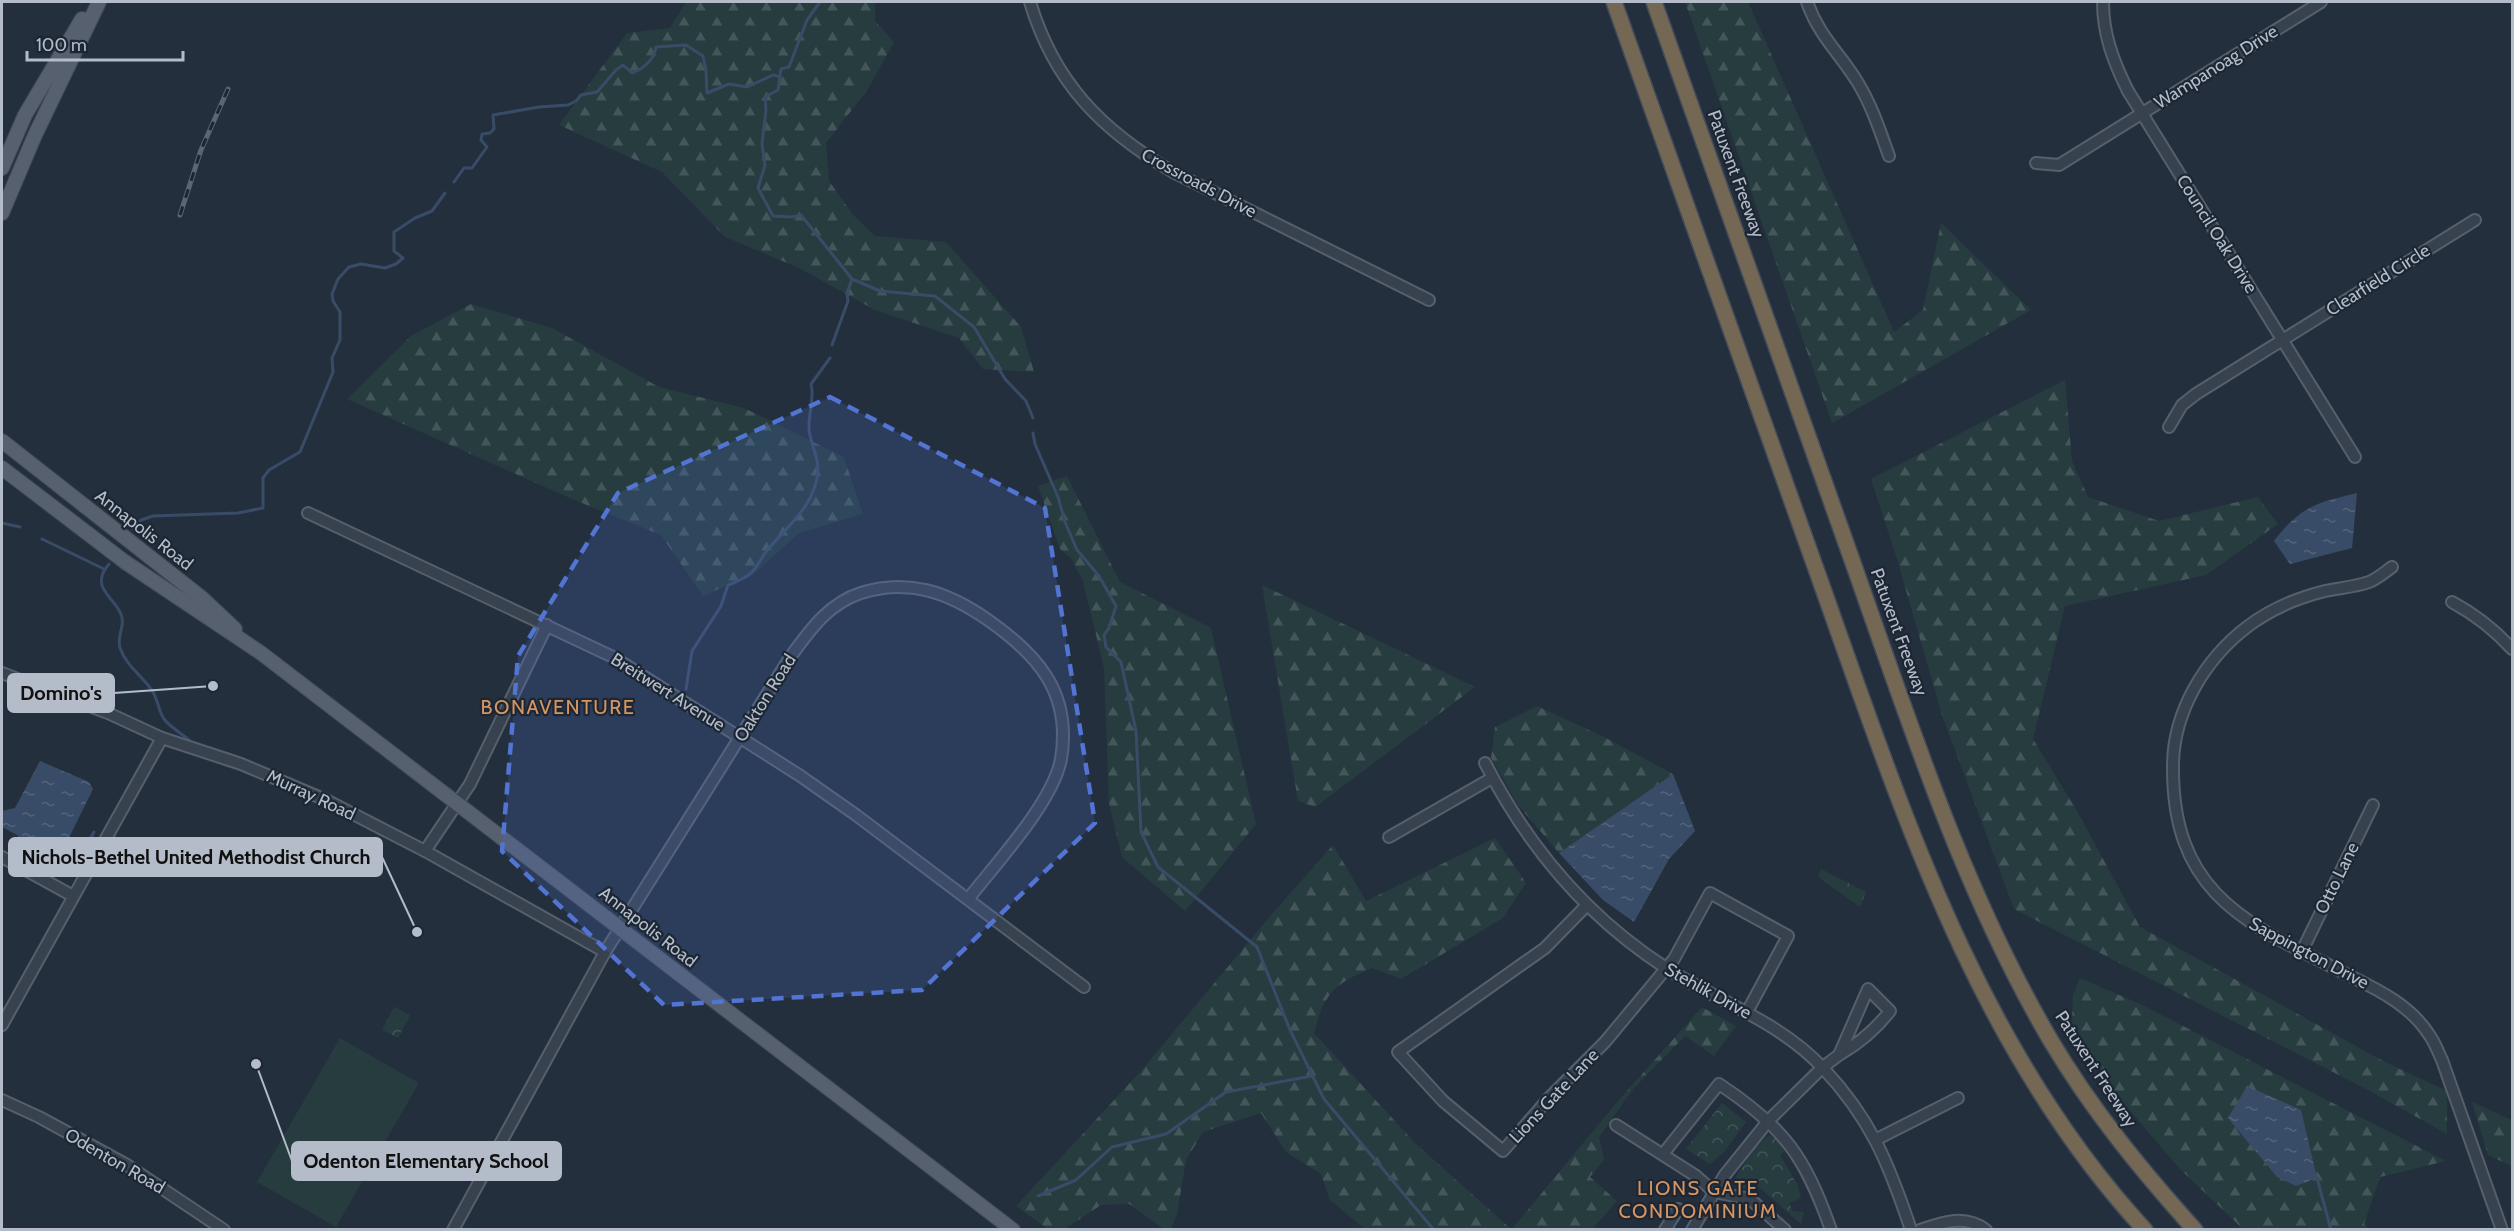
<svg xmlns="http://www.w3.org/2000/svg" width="2514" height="1231" viewBox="0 0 2514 1231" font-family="Cabin,sans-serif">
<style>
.forest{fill:url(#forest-firs)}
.park{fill:url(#park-crowns)}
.pitch{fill:#263c3f}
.water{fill:url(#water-ripples)}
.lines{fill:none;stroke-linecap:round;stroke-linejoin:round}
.stream{stroke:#394c67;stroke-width:3}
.minor-casing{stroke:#565f6c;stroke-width:14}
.major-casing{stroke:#414a57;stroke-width:16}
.highway-casing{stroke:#434c59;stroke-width:18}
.minor{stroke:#38414e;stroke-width:10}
.major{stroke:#56606e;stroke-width:14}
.highway{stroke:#746855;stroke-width:15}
.rail-casing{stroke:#5a6575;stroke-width:5}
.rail{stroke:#1d2633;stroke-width:3;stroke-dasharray:9;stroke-linecap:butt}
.marked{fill:#5274d3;fill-opacity:0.2;stroke:#5274d3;stroke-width:4.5;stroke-dasharray:12 8;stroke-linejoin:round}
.labels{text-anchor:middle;stroke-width:4.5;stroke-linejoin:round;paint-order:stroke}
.street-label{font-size:18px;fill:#b4bcc9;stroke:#1d2633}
.neighbourhood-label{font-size:20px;letter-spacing:1.5px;fill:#d59563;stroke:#1d2633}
.leader{fill:none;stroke:#b4bcc9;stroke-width:2}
.callout-dot{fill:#b4bcc9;stroke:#1d2633;stroke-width:2}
.callout{fill:#b4bcc9;stroke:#b4bcc9;stroke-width:2}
.callout-label{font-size:20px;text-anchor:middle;font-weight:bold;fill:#111}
</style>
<defs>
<pattern id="forest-firs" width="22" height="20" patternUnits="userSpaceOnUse" patternTransform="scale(1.5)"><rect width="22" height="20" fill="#263c3f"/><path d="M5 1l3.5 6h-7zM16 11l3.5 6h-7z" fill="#435659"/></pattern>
<pattern id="park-crowns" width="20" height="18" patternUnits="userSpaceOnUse" patternTransform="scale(1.5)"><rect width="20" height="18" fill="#263c3f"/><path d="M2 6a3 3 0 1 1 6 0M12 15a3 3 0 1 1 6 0" fill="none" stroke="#435659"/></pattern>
<pattern id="water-ripples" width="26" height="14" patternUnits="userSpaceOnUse" patternTransform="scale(1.5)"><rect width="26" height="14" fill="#394c67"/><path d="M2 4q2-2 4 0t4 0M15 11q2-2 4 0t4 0" fill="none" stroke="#53647b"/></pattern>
</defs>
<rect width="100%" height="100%" fill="#242f3e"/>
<g class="forest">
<polygon points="686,2 875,2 875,21 894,42 868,89 826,143 829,181 854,216 875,236 946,242 1021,327 1034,372 983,369 959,338 875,310 799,268 725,237 662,172 559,125 627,33 670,28"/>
<polygon points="1685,2 1748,2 1894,332 1923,310 1941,223 2031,310 1832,423"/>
<polygon points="471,304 552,328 659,387 744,408 844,457 863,514 799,533 754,574 703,596 661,535 572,499 347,399 411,336"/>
<polygon points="2065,380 2072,461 2088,497 2159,521 2258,497 2278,524 2206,575 2065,606 2033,739 2077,811 2140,927 2385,1062 2447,1091 2447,1134 2368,1090 2014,909 1942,715 1897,559 1871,479"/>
<polygon points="1067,476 1120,582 1211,628 1256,824 1185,911 1122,857 1109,803 1104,668 1083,581 1071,558 1060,549 1038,486"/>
<polygon points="1262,585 1475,687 1315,807 1298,801"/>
<polygon points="1537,706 1602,736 1673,774 1559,853 1518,805 1491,758 1495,727"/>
<path d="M1495 838 1526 883 1503 918 1401 979 1372 968C1334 984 1325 992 1314 1033L1416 1144 1511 1229H1365L1330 1200 1321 1174 1286 1152 1261 1113 1203 1132 1186 1160 1177 1214 1171 1229H1164L1129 1204 1101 1205 1063 1230 1048 1229 1016 1206 1141 1071 1272 914 1333 845 1366 901Z"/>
<polygon points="2080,978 2140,1004 2446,1161 2380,1177 2364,1224 2369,1229 2243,1229 2181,1170 2113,1091 2072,1022 2073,995"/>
<polygon points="1702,1007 1736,1026 1714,1056 1685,1036 1633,1089 1599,1137 1604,1160 1590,1177 1617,1201 1592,1229 1512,1229 1618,1101"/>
<polygon points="2472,1102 2512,1120 2512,1166 2488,1155"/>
</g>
<g class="park">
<polygon points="1821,869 1866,892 1860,907 1818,877"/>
<polygon points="394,1007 410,1015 398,1038 382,1030"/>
<polygon points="1722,1103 1746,1122 1724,1152 1710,1164 1686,1149"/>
<polygon points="1769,1135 1780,1141 1785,1151 1780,1155 1798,1186 1801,1198 1789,1203 1793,1211 1804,1212 1801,1224 1759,1187 1753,1192 1732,1183 1753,1150"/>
</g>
<polygon class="pitch" points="340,1038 419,1083 336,1227 257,1182"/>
<g class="water">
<path d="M2357 493 2352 548 2290 564 2274 541C2301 506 2316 503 2357 493Z"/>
<polygon points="40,761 89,782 93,789 63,850 56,852 49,852 2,827 2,811 15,808"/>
<polygon points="1673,774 1695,831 1669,859 1634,922 1603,900 1559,853"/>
<polygon points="2247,1086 2301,1110 2317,1178 2296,1186 2277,1177 2228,1118"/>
</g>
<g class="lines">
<g class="stream">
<polyline points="820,2 807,20 789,67 781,69 778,90 765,97 766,110 762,144 765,165 758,188 773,216 792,217 801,215 852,279 880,291 935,296 974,327 1005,379 1026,401 1033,418"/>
<path d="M454 182 464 168H472L487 147 481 140 482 134 490 133 494 129 493 115 539 107 568 105 576 101 581 95 597 92 616 70 623 65 632 73C643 69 655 59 656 47L686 45 703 56 706 71 707 93 729 84 747 87 773 75 781 77"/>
<polyline points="832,345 848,301 847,293 852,279"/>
<polyline points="1033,433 1035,444 1058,497 1065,522 1077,550 1099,576 1116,606 1109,628 1104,635 1106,647 1121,662 1136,731 1141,832 1158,867 1257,947 1290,1030 1324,1099 1434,1230"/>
<polyline points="2,523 20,527"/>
<polyline points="133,529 141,520 153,516 238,513 263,508 263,478 269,470 300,452 333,372 332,358 340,340 340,312 333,301 332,294 338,279 349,267 361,264 385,268 396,264 403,258 394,251 394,232 415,218 432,211 445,193"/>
<polyline points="42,539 104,569"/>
<path d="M109 564C90 586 111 595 120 612 127 624 116 636 120 648 126 665 141 675 151 689 158 698 158 710 164 719 170 727 181 733 189 740"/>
<path d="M686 689 692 651 721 606 728 585C736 582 747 578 752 572 757 567 761 559 765 553 785 528 817 505 818 469 818 455 810 443 809 429 808 414 815 398 811 384L830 358"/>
<path d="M19 837 15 848C64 874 64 885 94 832"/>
<polyline points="2317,1178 2331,1230"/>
<polyline points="1038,1196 1076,1180 1112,1147 1166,1134 1226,1092 1312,1076"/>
</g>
<g class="minor-casing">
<g id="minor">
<path d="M1030 2C1054 82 1101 130 1173 172L1429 300"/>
<path d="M1807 2C1820 38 1840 53 1858 83 1872 106 1880 131 1889 156"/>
<path d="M2103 2C2103 34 2113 61 2128 91L2355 457"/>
<polyline points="2036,163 2059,165 2321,2"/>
<polyline points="2169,427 2182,405 2196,394 2475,220"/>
<polyline points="308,513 613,657 799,775 856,815 1084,987"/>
<path d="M2392 567C2385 572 2377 579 2369 582 2355 587 2339 588 2325 591 2297 598 2269 610 2247 627 2205 659 2173 712 2173 766 2172 898 2251 925 2352 977 2381 991 2412 1007 2430 1036 2435 1043 2438 1052 2442 1060L2502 1230"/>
<path d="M2452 602C2476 615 2494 629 2512 649"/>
<polyline points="2,673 108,713 162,738 241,764 326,800 425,851 605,952"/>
<path d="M1485 763C1528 847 1587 917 1666 968 1719 1002 1779 1021 1823 1068 1871 1119 1889 1164 1911 1230"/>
<polyline points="1389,837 1492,778"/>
<polyline points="425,851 470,784 547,625"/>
<polyline points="2,857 73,896"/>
<polyline points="1586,906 1545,948 1398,1052 1443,1101 1503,1151 1549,1098 1605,1042 1674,959 1710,893 1788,936 1747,1012"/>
<polyline points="2302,951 2373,805"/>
<polyline points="2,1025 162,738"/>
<polyline points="2,1100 39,1117 127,1165 224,1230"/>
<polyline points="1616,1125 1696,1176 1714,1192 1750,1199 1785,1230"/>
<polyline points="1877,1139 1958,1098"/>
<path d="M1663 1154 1719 1084C1784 1127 1805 1156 1831 1230"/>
<path d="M453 1230 605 952 791 656C810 630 829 603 861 593 908 578 948 592 988 620 1038 655 1072 693 1061 759 1053 802 997 862 969 898"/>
<polyline points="1665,1230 1678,1209"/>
<path d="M1692 1230 1724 1176 1769 1120 1823 1067 1839 1055 1868 989 1890 1011C1876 1029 1858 1044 1839 1055"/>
<path d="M1920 1230C1943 1222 1965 1214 1986 1230"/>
</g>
</g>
<g class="major-casing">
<g id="major">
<polyline points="2,168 25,115 82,19"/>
<polyline points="2,213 35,135 99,2"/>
<polyline points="2,441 202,598 235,629"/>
<polyline points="2,468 125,562 261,653 1013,1230"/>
</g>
</g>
<g class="highway-casing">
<g id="highway">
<path d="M1614 2C1682 191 1749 380 1816 569 1899 801 1974 1045 2145 1230"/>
<path d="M1654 2C1718 183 1783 364 1847 546 1907 714 1960 886 2051 1041 2092 1110 2142 1171 2195 1230"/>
</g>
</g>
<use href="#minor" class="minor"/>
<use href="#major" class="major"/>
<use href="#highway" class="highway"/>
<g class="rail-casing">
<polyline id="rail" points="180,215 201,150 228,89"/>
</g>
<use href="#rail" class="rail"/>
</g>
<path class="marked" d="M830 397 1045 508 1095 823 922 990 664 1005 502 851 518 656 618 493Z"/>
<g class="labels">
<g class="street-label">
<text transform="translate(2216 67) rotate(-32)" y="6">Wampanoag Drive</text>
<text transform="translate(1736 174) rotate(70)" y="6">Patuxent Freeway</text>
<text transform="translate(1199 183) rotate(28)" y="6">Crossroads Drive</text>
<text transform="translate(2217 234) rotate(58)" y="6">Council Oak Drive</text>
<text transform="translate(2378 280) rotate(-32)" y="6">Clearfield Circle</text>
<text transform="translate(144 530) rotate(38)" y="6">Annapolis Road</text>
<text transform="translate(1899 632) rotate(70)" y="6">Patuxent Freeway</text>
<text transform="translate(668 692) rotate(32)" y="6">Breitwert Avenue</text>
<text transform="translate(765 698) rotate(-58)" y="6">Oakton Road</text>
<text transform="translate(311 795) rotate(25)" y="6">Murray Road</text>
<text transform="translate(2337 878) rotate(-64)" y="6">Otto Lane</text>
<text transform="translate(648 927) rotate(38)" y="6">Annapolis Road</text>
<text transform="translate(2309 953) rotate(28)" y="6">Sappington Drive</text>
<text transform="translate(1708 991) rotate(29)" y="6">Stehlik Drive</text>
<text transform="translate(2096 1069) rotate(57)" y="6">Patuxent Freeway</text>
<text transform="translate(1554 1096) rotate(-47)" y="6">Lions Gate Lane</text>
<text transform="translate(115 1161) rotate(30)" y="6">Odenton Road</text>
</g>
<g class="neighbourhood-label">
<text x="558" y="714">BONAVENTURE</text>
<text x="1698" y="1195">LIONS GATE<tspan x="1698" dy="23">CONDOMINIUM</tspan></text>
</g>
</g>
<path class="leader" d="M213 686L114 693M417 932L382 857M256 1064L292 1161"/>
<g class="callout-dot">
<circle cx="213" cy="686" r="6"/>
<circle cx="417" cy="932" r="6"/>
<circle cx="256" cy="1064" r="6"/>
</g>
<g class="callout">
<rect x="8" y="674" width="106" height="38" rx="6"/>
<rect x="9" y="838" width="373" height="38" rx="6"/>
<rect x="292" y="1142" width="269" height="38" rx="6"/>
</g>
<g class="callout-label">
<text x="61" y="700">Domino's</text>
<text x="196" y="864">Nichols-Bethel United Methodist Church</text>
<text x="426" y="1168">Odenton Elementary School</text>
</g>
<rect width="2514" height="1231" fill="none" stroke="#b4bcc9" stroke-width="6"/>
<path d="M27 51v9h156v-9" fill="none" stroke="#b4bcc9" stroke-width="3"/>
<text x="36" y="51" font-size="18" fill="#b4bcc9" stroke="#1d2633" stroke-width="4.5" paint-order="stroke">100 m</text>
</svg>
